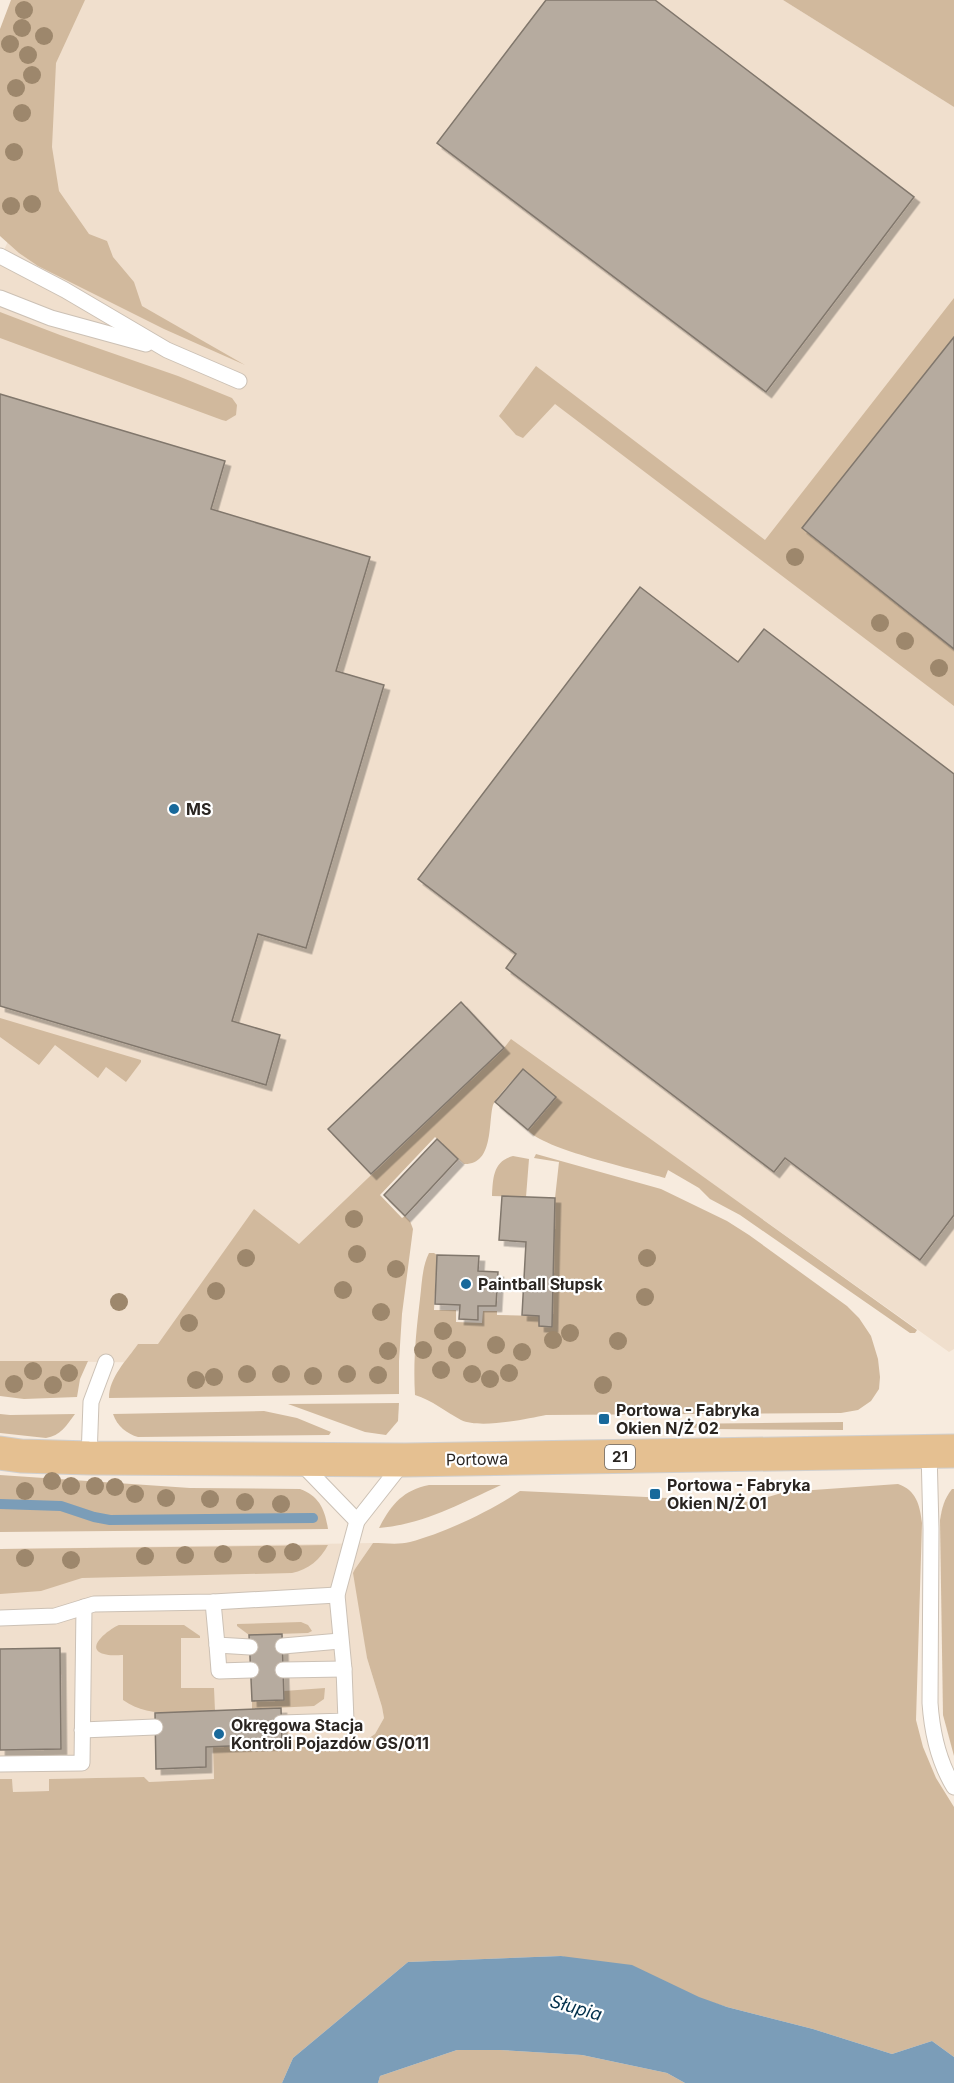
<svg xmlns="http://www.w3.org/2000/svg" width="954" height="2083" viewBox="0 0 954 2083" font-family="Inter,sans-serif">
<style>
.built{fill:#f0dfcd}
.green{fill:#d1b99d}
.water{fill:#7b9db8}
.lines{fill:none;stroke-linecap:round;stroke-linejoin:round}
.stream{stroke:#7b9db8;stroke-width:10}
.building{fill:#b6ab9f;stroke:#81776c;stroke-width:1.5;filter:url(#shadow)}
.service-casing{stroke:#ccc1b5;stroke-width:17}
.primary-casing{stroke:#d0cfce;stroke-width:35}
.service{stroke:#fff;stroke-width:15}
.primary{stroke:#e5c091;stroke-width:33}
.tree{fill:#9d876c}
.poi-dot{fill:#18699b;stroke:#fff;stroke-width:2}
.labels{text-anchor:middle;stroke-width:4.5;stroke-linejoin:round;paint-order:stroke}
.shield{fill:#fff;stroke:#6a6664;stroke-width:1.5}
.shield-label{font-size:15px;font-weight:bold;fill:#2a2521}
.poi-label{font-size:16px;font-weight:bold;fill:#2a2521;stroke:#fff;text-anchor:start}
.street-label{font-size:16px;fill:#2a2521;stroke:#fff}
.water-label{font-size:18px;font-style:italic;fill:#03314c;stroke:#fff}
</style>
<defs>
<filter id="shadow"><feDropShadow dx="5.5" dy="5.5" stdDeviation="0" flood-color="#0004"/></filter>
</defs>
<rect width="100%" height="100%" fill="#f7ebde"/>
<g class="built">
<polygon points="23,0 783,0 954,107 954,1349 949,1352 525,1050 200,1363 0,1361 0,259 13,230 0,54"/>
<polygon points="373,1543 355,1569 367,1658 382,1707 384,1718 375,1734 368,1738 282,1740 282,1744 214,1746 215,1779 149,1782 144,1777 49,1779 49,1791 13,1792 12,1779 0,1779 0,1549"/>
</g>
<g class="green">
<polygon points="11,0 85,0 56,63 52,147 59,191 89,234 107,241 113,257 134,282 142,306 245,365 164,329 38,266 19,253 0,236 0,29"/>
<polygon points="783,0 954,0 954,107"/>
<polygon points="954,298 954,337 802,528 954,649 954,706 555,404 523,438 516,435 499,416 536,366 765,540"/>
<polygon points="0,312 60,335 178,376 232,398 237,405 236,415 226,421 222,420 0,338"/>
<polygon points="0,1018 141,1060 141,1062 126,1082 106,1067 98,1078 55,1045 39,1065 0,1037"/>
<path d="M511 1039 917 1330 915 1333H910L740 1215 710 1199 699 1188 668 1170 665 1178C638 1170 542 1149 528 1130L556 1097 523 1069C516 1077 496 1097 493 1105 488 1123 494 1165 464 1164L435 1137 380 1195 402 1218 405 1216 410 1221 413 1229 402 1314 399 1361V1394L109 1398C109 1377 127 1360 138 1344H158L254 1209 299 1244 504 1048Z"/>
<path d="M536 1154 661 1189 727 1221 749 1235 847 1306 859 1318 871 1336 878 1359 880 1377 879 1389 871 1401 858 1410 841 1413 546 1415C526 1419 480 1429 461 1420 446 1412 432 1400 415 1395 413 1361 416 1333 420 1299 422 1283 422 1267 429 1253H434L437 1255 434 1310H456V1322L482 1323 483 1311H497V1315L539 1316V1326L551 1327 555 1198 559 1162 534 1158Z"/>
<path d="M513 1156 529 1159 526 1197 492 1196C493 1178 493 1161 513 1156Z"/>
<polygon points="0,1361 88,1361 80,1379 77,1397 24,1399 0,1396"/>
<polygon points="399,1403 398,1421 386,1435 365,1432 288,1404"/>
<path d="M264 1411 297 1418 331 1432 329 1435 138 1437C127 1434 117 1426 113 1414Z"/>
<path d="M0 1414 10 1415 75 1414C67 1425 60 1436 46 1438L0 1433Z"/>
<polygon points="843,1422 843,1430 713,1429 669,1426 669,1424"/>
<path d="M0 1475 190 1488 300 1489C319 1496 325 1509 328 1529L0 1532Z"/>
<path d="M898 1484C916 1490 920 1505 922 1523L916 1720 923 1747 936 1778 954 1807V2057L932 2041 892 2054 813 2029 727 2007 561 1956 408 1962 293 2058 282 2083H0V1779H12L13 1792 49 1791V1779L144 1777 149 1782 214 1779 213 1746 282 1744V1740L369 1738 375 1734 384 1718 382 1707 367 1658 353 1573 355 1569 373 1543C384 1543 399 1545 410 1542 444 1533 491 1511 520 1491L751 1502 785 1492Z"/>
<path d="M429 1485H501C460 1504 424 1524 379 1528 391 1505 403 1490 429 1485Z"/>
<path d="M952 1489H954V1756L943 1715 940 1520C942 1508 944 1499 952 1489Z"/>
<path d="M328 1545C321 1559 308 1570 292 1573L82 1578 41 1591 0 1594V1549Z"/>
<polygon points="301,1622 308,1625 312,1631 308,1633 249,1635 237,1626 237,1624"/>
<path d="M119 1625H184L200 1636V1638H181V1688H214L215 1711C185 1712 149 1719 123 1700V1655C118 1655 109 1656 104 1654 83 1648 111 1628 119 1625Z"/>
<polygon points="325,1688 324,1699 314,1706 252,1709 252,1701 284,1700 284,1691"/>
<polygon points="457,2050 500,2050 582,2055 667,2073 685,2083 378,2083 380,2076"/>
</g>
<polygon class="water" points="561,1956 632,1965 699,1997 727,2007 813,2029 892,2054 932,2041 954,2057 954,2083 685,2083 667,2073 582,2055 500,2050 457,2050 380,2076 378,2083 282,2083 293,2058 408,1962"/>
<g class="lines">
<polyline class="stream" points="0,1504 61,1506 94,1517 110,1520 313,1518"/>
</g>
<g class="building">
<polygon points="546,0 655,0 914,197 766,392 437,143"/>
<polygon points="954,337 954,649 802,528"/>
<polygon points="0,394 225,461 211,509 370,557 336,671 384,685 306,948 258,934 232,1021 280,1035 266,1085 0,1006"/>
<polygon points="640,587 738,662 764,629 954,774 954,1215 920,1260 785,1158 774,1172 506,968 516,954 418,879"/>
<polygon points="461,1002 504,1048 371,1174 328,1129"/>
<polygon points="523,1069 556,1097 528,1130 495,1102"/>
<polygon points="437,1139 458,1159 405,1216 384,1195"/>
<polygon points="502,1196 555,1198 552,1327 539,1326 539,1316 522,1315 526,1242 499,1240"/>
<polygon points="437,1255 479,1256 478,1271 498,1272 496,1306 478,1306 478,1320 459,1319 460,1305 435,1304"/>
<polygon points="282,1634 284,1700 252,1701 249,1635"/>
<polygon points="60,1648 61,1749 0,1750 0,1649"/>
<polygon points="281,1708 282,1744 206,1747 206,1767 156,1769 155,1713"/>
</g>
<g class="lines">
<g class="service-casing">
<g id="service">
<polyline points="0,256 65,290 167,350 239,381"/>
<polyline points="0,298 51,318 146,344"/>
<path d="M929 1451 931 1529 930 1703C932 1732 938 1761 954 1787"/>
<polyline points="89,1458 91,1402 106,1362"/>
<polyline points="301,1463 357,1521"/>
<polyline points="213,1602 217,1645 250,1647"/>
<polyline points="0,1618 55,1616 94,1604 213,1602 337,1595"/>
<polyline points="217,1645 219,1671 251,1670"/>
<polyline points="283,1646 340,1641"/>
<polyline points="283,1670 344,1669"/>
<polyline points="281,1723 346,1721 344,1669 337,1595 357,1521 405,1460"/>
<polyline points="82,1730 155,1727"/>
<polyline points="0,1764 82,1763 84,1607"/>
</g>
</g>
<g class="primary-casing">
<polyline id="primary" points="0,1453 21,1456 89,1458 405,1460 954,1451"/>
</g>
<use href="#service" class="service"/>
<use href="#primary" class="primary"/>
</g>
<g class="tree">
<circle cx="24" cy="10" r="9"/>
<circle cx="22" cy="28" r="9"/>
<circle cx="44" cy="36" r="9"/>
<circle cx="10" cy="44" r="9"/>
<circle cx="28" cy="55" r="9"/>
<circle cx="32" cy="75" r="9"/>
<circle cx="16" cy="88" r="9"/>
<circle cx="22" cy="113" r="9"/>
<circle cx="14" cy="152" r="9"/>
<circle cx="32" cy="204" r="9"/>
<circle cx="11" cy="206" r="9"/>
<circle cx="795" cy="557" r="9"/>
<circle cx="880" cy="623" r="9"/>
<circle cx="905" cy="641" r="9"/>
<circle cx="939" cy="668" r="9"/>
<circle cx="354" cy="1219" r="9"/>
<circle cx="357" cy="1254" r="9"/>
<circle cx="246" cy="1258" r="9"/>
<circle cx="647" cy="1258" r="9"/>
<circle cx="396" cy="1269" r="9"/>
<circle cx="343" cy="1290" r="9"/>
<circle cx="216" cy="1291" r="9"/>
<circle cx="645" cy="1297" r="9"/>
<circle cx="119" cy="1302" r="9"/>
<circle cx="381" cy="1312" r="9"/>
<circle cx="189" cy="1323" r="9"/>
<circle cx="443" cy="1331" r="9"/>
<circle cx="570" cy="1333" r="9"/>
<circle cx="553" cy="1340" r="9"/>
<circle cx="618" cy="1341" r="9"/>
<circle cx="496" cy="1345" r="9"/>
<circle cx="423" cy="1350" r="9"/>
<circle cx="457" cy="1350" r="9"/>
<circle cx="388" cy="1351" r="9"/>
<circle cx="522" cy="1352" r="9"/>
<circle cx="441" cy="1370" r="9"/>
<circle cx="33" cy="1371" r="9"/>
<circle cx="69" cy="1373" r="9"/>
<circle cx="509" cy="1373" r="9"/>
<circle cx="247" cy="1374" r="9"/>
<circle cx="281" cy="1374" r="9"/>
<circle cx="347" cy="1374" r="9"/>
<circle cx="472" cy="1374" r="9"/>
<circle cx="378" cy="1375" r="9"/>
<circle cx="313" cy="1376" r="9"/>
<circle cx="214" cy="1377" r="9"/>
<circle cx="490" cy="1379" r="9"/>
<circle cx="196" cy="1380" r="9"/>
<circle cx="14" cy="1384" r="9"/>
<circle cx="53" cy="1385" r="9"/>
<circle cx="603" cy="1385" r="9"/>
<circle cx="52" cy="1481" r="9"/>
<circle cx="71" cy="1486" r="9"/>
<circle cx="95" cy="1486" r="9"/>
<circle cx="115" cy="1487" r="9"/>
<circle cx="25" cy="1491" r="9"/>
<circle cx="135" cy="1494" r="9"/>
<circle cx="166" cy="1498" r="9"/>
<circle cx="210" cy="1499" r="9"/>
<circle cx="245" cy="1502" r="9"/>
<circle cx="281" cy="1504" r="9"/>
<circle cx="293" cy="1552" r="9"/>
<circle cx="223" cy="1554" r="9"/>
<circle cx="267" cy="1554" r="9"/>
<circle cx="185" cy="1555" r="9"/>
<circle cx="145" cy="1556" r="9"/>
<circle cx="25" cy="1558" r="9"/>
<circle cx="71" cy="1560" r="9"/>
</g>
<g class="poi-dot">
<circle cx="174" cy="809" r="6"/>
<circle cx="466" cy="1284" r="6"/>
<rect x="598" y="1413" width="12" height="12" rx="3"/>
<rect x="649" y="1488" width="12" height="12" rx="3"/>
<circle cx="219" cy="1734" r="6"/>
</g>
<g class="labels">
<rect class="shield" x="605" y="1445" width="30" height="24" rx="4.5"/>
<g class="shield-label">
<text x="620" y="1462">21</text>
</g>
<g class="poi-label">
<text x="186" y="815">MS</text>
<text x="478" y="1290">Paintball Słupsk</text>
<text x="616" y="1416">Portowa - Fabryka<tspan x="616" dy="18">Okien N/Ż 02</tspan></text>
<text x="667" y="1491">Portowa - Fabryka<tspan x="667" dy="18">Okien N/Ż 01</tspan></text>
<text x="231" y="1731">Okręgowa Stacja<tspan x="231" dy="18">Kontroli Pojazdów GS/011</tspan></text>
</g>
<g class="street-label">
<text transform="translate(477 1459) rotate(-1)" y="6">Portowa</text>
</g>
<g class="water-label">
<text transform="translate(576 2008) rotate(16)" y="6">Słupia</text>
</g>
</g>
</svg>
